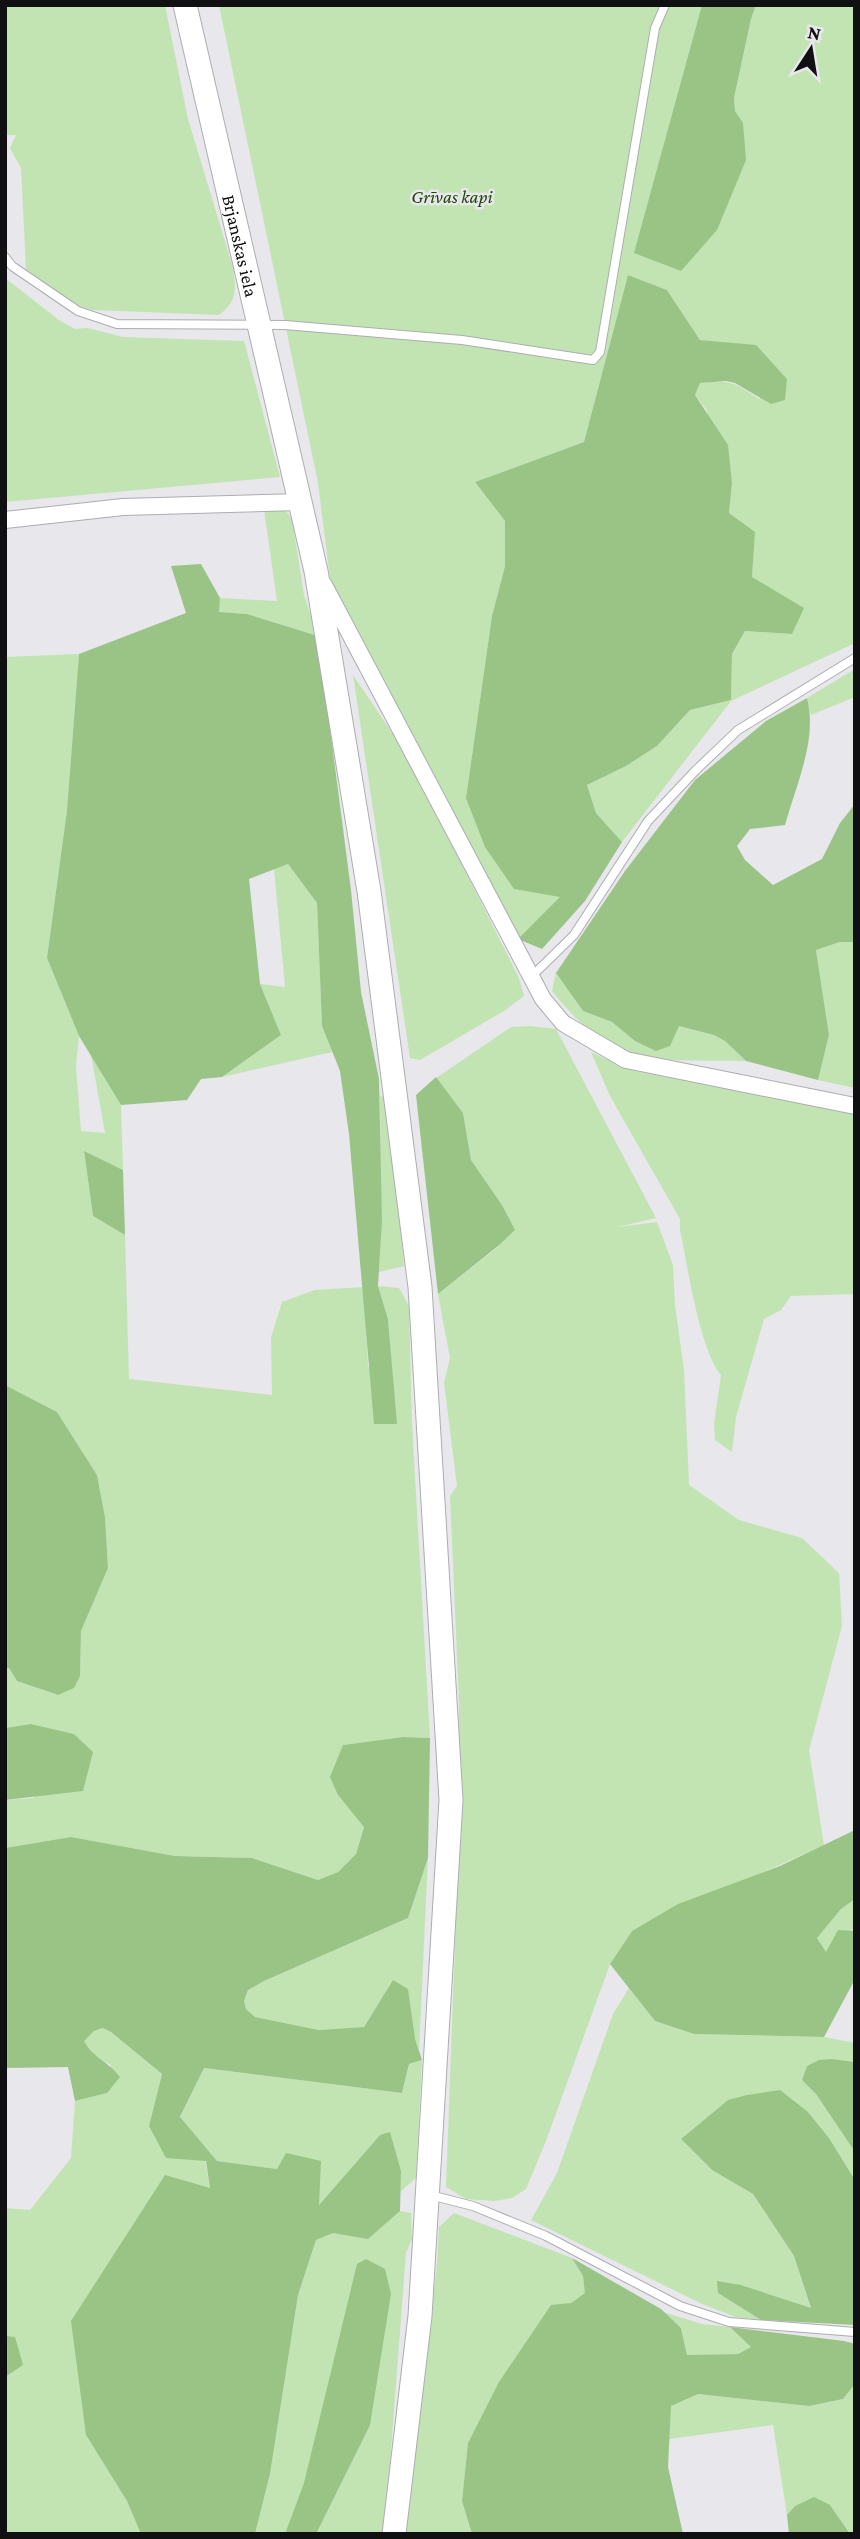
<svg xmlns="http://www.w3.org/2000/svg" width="860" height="2539" viewBox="0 0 860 2539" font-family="'Crimson Pro',serif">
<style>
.green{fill:#c2e4b3}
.forest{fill:#99c486}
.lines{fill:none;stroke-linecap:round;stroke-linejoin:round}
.service-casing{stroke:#acadb1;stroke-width:10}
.minor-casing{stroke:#acadb1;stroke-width:18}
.secondary-casing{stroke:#acadb1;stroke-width:25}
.service{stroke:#fff;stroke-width:8}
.minor{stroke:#fff;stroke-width:16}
.secondary{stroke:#fff;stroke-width:23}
.labels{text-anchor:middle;stroke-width:5;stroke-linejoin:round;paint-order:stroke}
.park-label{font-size:19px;font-style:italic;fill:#1e4604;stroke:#e7e7ec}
.street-label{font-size:19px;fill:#101012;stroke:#e7e7ec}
</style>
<rect width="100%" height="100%" fill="#e7e7ec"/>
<g class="green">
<path d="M5 5H165L188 119 233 268C236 290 238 300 219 315L93 310 65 304 26 269 21 168 10 148 16 135H5Z"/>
<path d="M219 5H702L635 252 681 270 735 111 734 98 751 19 756 5H855V643L731 701 622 842 596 813 587 785 626 766 657 746 690 710 731 700 732 654 745 631 792 634 752 577 754 532 729 513 732 483 706 409 695 395 700 383C732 380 733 382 759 399L787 379 756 346 700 340 667 290 628 275 584 442 475 482 505 521V566L492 616 466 798 561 897 518 939 504 907 424 764 331 586 318 483Z"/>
<polygon points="5,278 59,320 75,329 88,328 123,337 244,341 280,477 5,502"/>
<polygon points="264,509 285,510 292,519 304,595 318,636 247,614 218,612 220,598 277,601"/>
<polygon points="79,654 67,810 47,958 79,1036 76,1066 81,1131 105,1133 91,1055 121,1105 123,1170 84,1152 93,1216 125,1235 129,1379 272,1395 271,1337 282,1302 315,1290 364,1287 368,1366 396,1424 388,1319 378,1286 399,1288 409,1306 412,1424 430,1738 403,1737 343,1745 338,1795 364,1826 356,1854 338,1872 318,1880 252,1858 175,1856 71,1837 5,1848 5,1800 33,1798 93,1752 74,1734 31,1724 5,1728 5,1668 9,1668 17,1681 57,1695 80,1676 81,1631 108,1568 105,1517 97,1475 57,1412 5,1385 5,657"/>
<polygon points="855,669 855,697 811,715 807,698"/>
<polygon points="353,675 407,755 519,978 524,996 504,1011 420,1060 410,1058"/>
<polygon points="288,864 317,903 322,1025 332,1052 222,1077 281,1035 260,984 285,987 274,869"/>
<polygon points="840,942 855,942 855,1088 818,1080 829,1035 816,950"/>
<path d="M556 973 583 1011 612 1022 635 1041 679 1026 714 1035 725 1041 746 1061C713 1060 680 1062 648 1058 608 1053 575 1020 552 991Z"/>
<polygon points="530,1026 556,1029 656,1218 618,1227 657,1222 673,1265 675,1305 684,1370 689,1485 739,1520 802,1538 839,1573 842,1626 809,1750 824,1845 632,1931 610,1964 546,2141 526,2189 512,2198 495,2201 466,2199 446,2187 458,1862 459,1702 450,1496 457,1486 444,1383 450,1358 438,1294 498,1247 502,1205 471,1160 463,1113 436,1078 511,1027"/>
<path d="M591 1052 630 1070 855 1114V1294L791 1296 781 1310 764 1319 736 1417 732 1452 715 1440 714 1424 721 1375C699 1348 688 1267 680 1230V1219L610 1096Z"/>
<polygon points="380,1095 388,1102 404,1266 379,1272 381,1229"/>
<polygon points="428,1858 419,2051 393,1980 364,2027 319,2030 255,2017 246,2009 244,2001 248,1990 264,1981 408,1918"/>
<polygon points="855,1899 855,1931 852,1929 826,1953 817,1938 841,1909"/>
<polygon points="629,1988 655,2021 694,2034 824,2037 855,2043 855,2062 832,2059 807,2066 802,2080 816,2094 855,2152 855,2180 829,2138 808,2112 728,2100 681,2139 712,2170 753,2194 794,2256 811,2309 741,2285 718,2293 761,2320 735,2317 700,2303 531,2220 557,2173 613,2014"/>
<polygon points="103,2028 111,2032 162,2074 149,2126 205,2160 210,2188 86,2435 127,2501 141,2534 5,2534 5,2208 30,2210 71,2158 75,2101 106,2093 111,2065 91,2055 83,2041 94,2031"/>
<polygon points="422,2060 416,2178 400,2192 401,2171 380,2135 318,2206 277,2169 217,2161 180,2118 204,2068 402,2093 409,2064"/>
<polygon points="400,2211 411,2213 412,2239 406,2253 390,2463 382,2534 255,2534 270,2474 298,2295 316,2240 333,2233 368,2238"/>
<polygon points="454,2213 572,2258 583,2276 586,2293 571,2303 478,2424 468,2443 462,2501 472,2534 405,2534 437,2264 439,2227"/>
<polygon points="663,2312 702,2324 730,2327 752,2347 738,2354 687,2355 681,2328"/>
<polygon points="855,2384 855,2534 850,2534 830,2505 795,2506 787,2515 773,2425 669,2439 670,2406 698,2394 809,2406 843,2399"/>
</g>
<g class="forest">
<polygon points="702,5 756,5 751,19 734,98 735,111 743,123 746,160 717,230 681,271 634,253"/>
<polygon points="628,275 667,290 700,340 756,345 787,379 785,400 771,404 735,383 726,381 700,383 695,395 728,445 732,483 729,513 755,532 752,577 804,608 792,634 745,631 732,654 731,700 690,710 657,746 626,766 587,785 596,813 622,842 585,901 542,949 518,939 560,897 514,889 485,847 466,798 492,616 505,566 505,521 475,482 584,442"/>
<polygon points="201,564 220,598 219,612 247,614 318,636 351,890 361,992 379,1079 382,1220 378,1286 388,1319 397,1424 374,1424 349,1134 340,1071 322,1026 317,903 288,864 249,879 260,984 281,1035 222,1077 201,1079 187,1100 121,1105 79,1036 47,958 67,810 79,654 186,613 171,566"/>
<path d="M807 698C818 739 796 785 785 825L750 829 737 846 745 860 773 885 822 859 840 823 855 804V942H840L816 950 829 1035 818 1080 746 1061 725 1041 714 1035 679 1026 670 1046 656 1051 635 1041 612 1022 583 1011 556 973 625 871 695 780 766 721Z"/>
<polygon points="436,1077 463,1113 471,1160 502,1205 515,1230 498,1246 438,1294 416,1095"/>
<polygon points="84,1151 123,1170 125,1235 93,1216"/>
<polygon points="5,1385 57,1412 97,1475 105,1517 108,1568 81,1631 80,1676 74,1688 58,1695 17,1681 9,1668 5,1668"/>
<polygon points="31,1724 74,1734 93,1752 83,1791 5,1800 5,1728"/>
<path d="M403 1737 430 1738 428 1858 408 1918 264 1981 248 1990 244 2001 246 2009 255 2017 319 2030 364 2027 393 1980 408 1989 415 2039 422 2060 409 2064 402 2093 204 2068 180 2117 217 2161 277 2169 286 2153 321 2161 319 2205 380 2135 390 2132 401 2171 400 2211 368 2239 333 2233 316 2240 298 2295 270 2474 255 2534H141L127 2501 86 2435 71 2321 165 2175 210 2188 206 2161 166 2158 149 2126 162 2074 111 2032 103 2028 94 2031 84 2041C94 2059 108 2061 120 2077L107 2093 75 2101 68 2067 5 2068V1848L71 1837 175 1856 252 1858 318 1880 338 1872 356 1854 364 1827 338 1795 330 1777 343 1745Z"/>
<polygon points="855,1830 855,1899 841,1909 817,1938 826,1952 838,1930 855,1931 854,1981 824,2037 694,2034 655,2021 610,1964 632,1931 678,1904 780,1866"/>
<polygon points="832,2059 855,2062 855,2152 816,2094 802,2080 807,2066 819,2060"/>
<polygon points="780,2090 808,2112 829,2138 855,2180 855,2325 761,2320 718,2293 717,2281 741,2285 811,2308 794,2256 753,2194 712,2170 681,2139 728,2100 747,2095"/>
<polygon points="572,2258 661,2309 681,2328 687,2355 738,2354 751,2347 730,2327 844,2341 855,2344 855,2384 843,2399 809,2406 698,2394 671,2406 668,2467 683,2534 472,2534 462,2501 468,2443 499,2382 551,2305 571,2303 585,2293 583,2276"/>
<polygon points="366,2259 385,2269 391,2294 370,2425 316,2534 285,2534 304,2483 357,2264"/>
<polygon points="5,2336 15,2337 23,2365 5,2377"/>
<polygon points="814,2497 830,2505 850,2534 789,2534 787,2515 795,2506"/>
</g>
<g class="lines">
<g class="service-casing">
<g id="service">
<polyline points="5,257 12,266 78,311 117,324 285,325 462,340 593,360 600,352 655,28 665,5"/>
<polyline points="532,976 574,935 648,821 696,770 738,730 855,658"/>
<polyline points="430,2195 473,2206 546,2236 680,2306 729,2322 855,2332"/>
</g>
</g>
<g class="minor-casing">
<g id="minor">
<polyline points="5,520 123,507 301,502"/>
<polyline points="324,585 543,999 563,1023 626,1060 855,1106"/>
</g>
</g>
<g class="secondary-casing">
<g id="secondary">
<path id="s1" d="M185 5 316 571 369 891 420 1287 451 1800 420 2316 394 2534"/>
</g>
</g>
<use href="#service" class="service"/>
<use href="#minor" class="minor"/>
<use href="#secondary" class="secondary"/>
</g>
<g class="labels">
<g class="park-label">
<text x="452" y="203">Grīvas kapi</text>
</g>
<g class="street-label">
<text dy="7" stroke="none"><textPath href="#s1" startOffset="247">Brjanskas iela</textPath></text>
</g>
</g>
<rect width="860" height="2539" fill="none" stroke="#101012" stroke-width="14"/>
<g transform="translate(811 49) rotate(12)" stroke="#e7e7ec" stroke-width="5" paint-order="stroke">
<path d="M0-5L12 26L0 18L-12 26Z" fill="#101012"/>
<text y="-10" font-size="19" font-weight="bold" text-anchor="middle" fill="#101012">N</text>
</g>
</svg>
